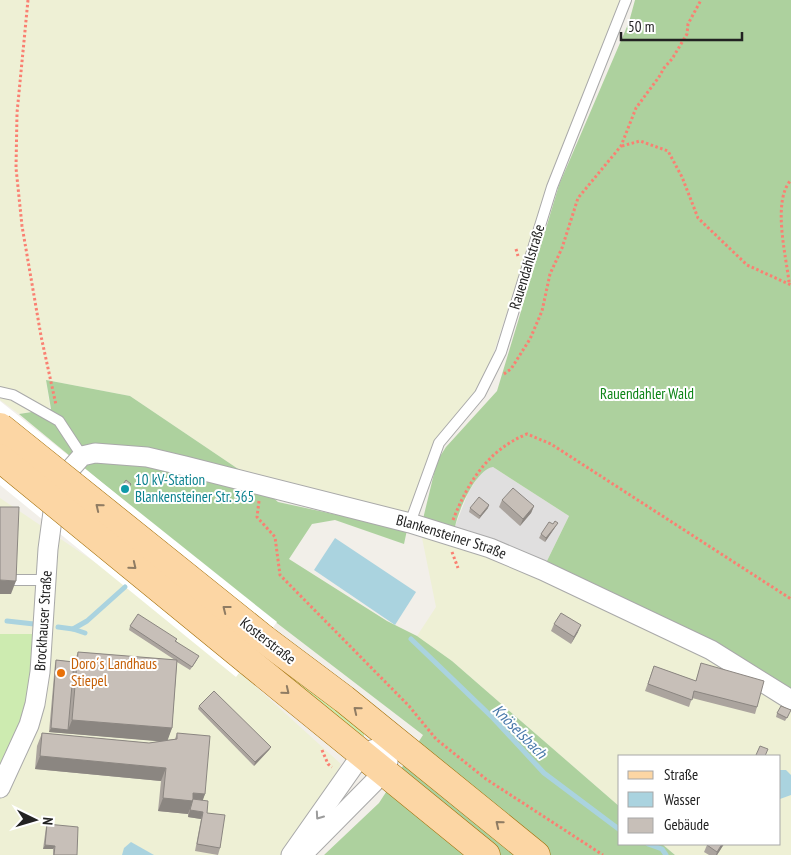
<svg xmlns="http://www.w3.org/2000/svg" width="791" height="855" viewBox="0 0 791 855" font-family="'PT Sans Narrow',sans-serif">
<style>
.residential{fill:#e0dfdf}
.farmland{fill:#eef0d5}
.grass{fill:#cdebb0}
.forest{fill:#add19e}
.water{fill:#aad3df}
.pier{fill:#fff}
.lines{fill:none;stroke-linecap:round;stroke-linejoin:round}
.stream{stroke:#aad3df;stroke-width:5}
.lane-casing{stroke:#a9a9a9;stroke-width:12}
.street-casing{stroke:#a9a9a9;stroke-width:21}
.primary-casing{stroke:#a06b00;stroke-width:29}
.path{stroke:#fa8072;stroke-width:3;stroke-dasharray:2.5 2.5;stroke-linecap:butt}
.lane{stroke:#fff;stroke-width:10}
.street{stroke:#fff;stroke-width:19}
.primary{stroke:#fcd6a4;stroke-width:28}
.primary-bridge-casing{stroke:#a06b00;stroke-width:29;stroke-linecap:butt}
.primary-bridge{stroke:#fcd6a4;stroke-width:28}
.wall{fill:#aba49e}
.shaded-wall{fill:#8b8681}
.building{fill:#c7bfb8;stroke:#8b8681}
.oneway{stroke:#8f7c63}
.oneway2{stroke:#9c9c9c}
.culture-dot{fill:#0f9aa8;stroke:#fff;stroke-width:2}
.food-dot{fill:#e8710a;stroke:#fff;stroke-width:2}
.labels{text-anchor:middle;stroke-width:4;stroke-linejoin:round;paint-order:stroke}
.street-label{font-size:15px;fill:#222;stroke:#fff}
.park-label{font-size:15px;fill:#0c8416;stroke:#fff}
.culture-label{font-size:15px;fill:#0d838f;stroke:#fff;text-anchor:start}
.food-label{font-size:15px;fill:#c56008;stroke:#fff;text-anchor:start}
.water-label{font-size:16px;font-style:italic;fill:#4a7aab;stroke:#fff}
</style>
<rect width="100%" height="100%" fill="#f2efe9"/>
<polygon class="residential" points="488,467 493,467 569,516 546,563 454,529 468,493 481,472"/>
<g class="farmland">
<polygon points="0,0 620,0 548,185 492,358 477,391 421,481 406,515 253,479 130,396 46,380 50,408 19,414 0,400"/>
<polygon points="0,498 188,625 341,764 313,818 286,855 0,855 0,782 37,634 0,634"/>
<polygon points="421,533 493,556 711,657 791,705 791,855 675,855 662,844 780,844 780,756 620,756 620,807 452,661 417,636 436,607"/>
</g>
<g class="grass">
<polygon points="0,634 38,634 26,720 0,773"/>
<polygon points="250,639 364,733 364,737 246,646"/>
</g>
<g class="forest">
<path d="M635 0H791V693L546 563 569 516 493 467C476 469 458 511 455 527L423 519 437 461 446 447 497 391 559 185 629 22Z"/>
<polygon points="46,380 130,396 253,479 278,502 407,530 404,544 335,520 312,524 289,559 387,621 417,636 452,661 620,807 620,844 662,844 675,855 324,855 379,803 423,735 213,574 19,414 51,409"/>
</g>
<g class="water">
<polygon points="335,538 416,592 395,625 314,570"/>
<polygon points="780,770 786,770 791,775 791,795 780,799"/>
<polygon points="131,842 154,855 122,855 124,848"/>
</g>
<polygon class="pier" points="0,401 277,622 236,677 0,485"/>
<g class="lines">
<g class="stream">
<polyline points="7,621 34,624"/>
<polyline points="58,627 73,629 87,621 125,587"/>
<polyline points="73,629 85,633"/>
<polyline points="411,639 493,718 544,773 620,830"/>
<polyline points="648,844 662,849 666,855"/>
</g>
<g class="lane-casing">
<g id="lane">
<polyline points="0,392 13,395 59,421 82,456"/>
<polyline points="410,523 439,443 480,394 501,352 552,187 626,0"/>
<polyline points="12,580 46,580"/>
</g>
</g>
<g class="street-casing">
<g id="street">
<path id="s1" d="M0 788 29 725 35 704 40 672 48 549 55 497 66 474 82 456 95 453 147 457 185 466 410 523 490 548 542 570 711 650 791 700"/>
<polyline points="291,855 362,754 395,741"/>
<polyline points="302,855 384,772 388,761"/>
</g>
</g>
<g class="primary-casing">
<g id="primary">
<polyline points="264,639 344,699 536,855"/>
<polyline points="248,661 486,855"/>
</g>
</g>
<g class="path">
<polyline points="28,0 17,113 16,168 22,226 41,336 56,405"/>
<polyline points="622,146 640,141 668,151 682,177 698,218 747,265 791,285"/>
<polyline points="516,249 518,256"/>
<path d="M789 282C786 255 772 201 791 180"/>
<polyline points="504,374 511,369 530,339 542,311 550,274 562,248 578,198 621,146 636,108 659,77 664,68 672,59 687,34 688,24 701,0"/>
<polyline points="259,501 257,517 275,537 280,575 409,706 436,739 486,779 603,855"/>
<path d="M453 520C468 482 488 450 527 434L551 444 791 599"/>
<polyline points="452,552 458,568"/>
<polyline points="322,750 328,764 332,767"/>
</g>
<use href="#lane" class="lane"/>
<use href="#street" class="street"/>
<use href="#primary" class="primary"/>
<g class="primary-bridge-casing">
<g id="primary-bridge">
<polyline points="0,427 264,639"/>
<polyline points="0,458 248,661"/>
</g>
</g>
<use href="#primary-bridge" class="primary-bridge"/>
</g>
<g class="wall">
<polygon points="121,487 130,487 125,494 120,491"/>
<polygon points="502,500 534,506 531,513 520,526 499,507"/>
<polygon points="470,508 488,508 479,519 469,512"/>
<polygon points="553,524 556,526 545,542 539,538 541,534"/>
<polygon points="554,624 578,632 571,644 551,631"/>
<polygon points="130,626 177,639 176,641 197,660 190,670 177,662 172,728 167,740 175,739 177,733 205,794 202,801 220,848 218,855 195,851 201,819 188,817 188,814 158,811 161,781 35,769 37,746 42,733 149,743 160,741 49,732 55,664 56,660 74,662 78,652 175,660 129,630"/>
<polygon points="701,663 757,707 755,714 692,698 689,707 645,691 654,666 696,681"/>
<polygon points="199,706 271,747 269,750 254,766 198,709"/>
<polygon points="777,713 789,714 785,721 776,717"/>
<polygon points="47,824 77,855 53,855 53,849 43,849 46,827"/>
<polygon points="724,844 717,855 709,855 704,852 707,845"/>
</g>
<g class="shaded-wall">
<polygon points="489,505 488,508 479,519 480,516"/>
<polygon points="534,506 531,513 520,526 523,519"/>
<polygon points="558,523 556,526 545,542 546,538"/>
<polygon points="0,580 16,581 11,594 0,594"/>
<polygon points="581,625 578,632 571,644 574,637"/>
<polygon points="72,720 172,728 167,742 49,732 51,728 68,730"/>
<polygon points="271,747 269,750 254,766 255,762"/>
<polygon points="40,756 166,768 161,781 35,769"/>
<polygon points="193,793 205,794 200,808 191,806 188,814 158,811 163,798"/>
<polygon points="190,810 203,812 201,819 188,817"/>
<polygon points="722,844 724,844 717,855 716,855 717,852"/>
<polygon points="45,845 55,846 53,849 43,849"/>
</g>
<g class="building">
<polygon points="126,480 131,484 126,491 121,487"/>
<polygon points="513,488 534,506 523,519 502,500"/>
<polygon points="479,497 489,505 480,516 470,508"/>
<polygon points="0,507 19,507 16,581 0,580"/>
<polygon points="555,521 558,523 546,538 541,534 549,522 553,524"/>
<polygon points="561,613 581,625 574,637 554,624"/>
<polygon points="138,614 177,639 175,641 199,656 192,667 130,626"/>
<polygon points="78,652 177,660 172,728 72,720"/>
<polygon points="56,660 74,662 68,730 51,728"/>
<polygon points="701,663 764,681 757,707 694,691 692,700 648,684 654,666 696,681"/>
<polygon points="214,691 271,747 255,762 199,706"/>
<polygon points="781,706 791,710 787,718 777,713"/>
<polygon points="42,733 149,743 177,739 177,733 210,736 205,794 193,793 193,801 163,798 166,768 40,756"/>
<polygon points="760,746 768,749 765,756 759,756 756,755"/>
<polygon points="193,799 208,801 207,813 225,815 220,848 197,844 203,812 190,810"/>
<polygon points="47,824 78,827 77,855 54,855 55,846 45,845"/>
<polygon points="708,844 722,844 717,852 707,845"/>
</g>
<defs><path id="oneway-chevron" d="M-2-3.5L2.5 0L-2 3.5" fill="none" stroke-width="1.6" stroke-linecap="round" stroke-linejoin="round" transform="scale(1.25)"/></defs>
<g class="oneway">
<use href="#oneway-chevron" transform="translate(99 507) rotate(-141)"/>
<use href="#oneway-chevron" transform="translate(133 566) rotate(39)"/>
<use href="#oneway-chevron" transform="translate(226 609) rotate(-142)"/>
<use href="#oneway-chevron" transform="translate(286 691) rotate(39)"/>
<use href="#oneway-chevron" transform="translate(357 710) rotate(-141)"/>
<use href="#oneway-chevron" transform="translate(499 824) rotate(-141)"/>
</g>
<use class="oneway2" href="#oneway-chevron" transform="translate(319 816) rotate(125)"/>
<circle class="culture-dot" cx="125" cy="489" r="5"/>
<circle class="food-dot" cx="61" cy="673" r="5"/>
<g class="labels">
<g class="street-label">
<text transform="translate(527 267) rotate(-73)" y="5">Rauendahlstraße</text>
<text dy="5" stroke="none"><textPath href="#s1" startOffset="729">Blankensteiner Straße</textPath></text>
<text dy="5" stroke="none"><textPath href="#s1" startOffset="175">Brockhauser Straße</textPath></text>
<text transform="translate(268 641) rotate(38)" y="5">Kosterstraße</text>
</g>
<g class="park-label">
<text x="647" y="399">Rauendahler Wald</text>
</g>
<g class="culture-label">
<text x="135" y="485">10 kV-Station<tspan x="135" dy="17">Blankensteiner Str. 365</tspan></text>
</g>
<g class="food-label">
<text x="71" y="669">Doro´s Landhaus<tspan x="71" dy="17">Stiepel</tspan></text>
</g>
<g class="water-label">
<text transform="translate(520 731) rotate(45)" y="6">Knöselsbach</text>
</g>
</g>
<rect x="618" y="755" width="162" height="90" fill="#ffffff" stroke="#a7a7a7"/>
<rect x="628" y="771" width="25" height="8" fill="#fcd6a4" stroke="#a7a7a7"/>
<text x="664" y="780" font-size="15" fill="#222222">Straße</text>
<rect x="628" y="792" width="25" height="15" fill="#aad3df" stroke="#a7a7a7"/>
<text x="664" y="805" font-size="15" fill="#222222">Wasser</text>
<rect x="628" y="818" width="25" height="15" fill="#c7bfb8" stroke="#a7a7a7"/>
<text x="664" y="830" font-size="15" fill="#222222">Gebäude</text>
<g transform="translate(35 820) rotate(95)" stroke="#ffffff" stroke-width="4" paint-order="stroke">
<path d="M0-4L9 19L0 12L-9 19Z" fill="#222222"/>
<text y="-8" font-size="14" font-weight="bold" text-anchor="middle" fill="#222222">N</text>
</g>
<path d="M621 32v8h121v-8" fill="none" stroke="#222222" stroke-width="2.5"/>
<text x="628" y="32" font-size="15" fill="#222222" stroke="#ffffff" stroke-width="4" paint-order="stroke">50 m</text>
</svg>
